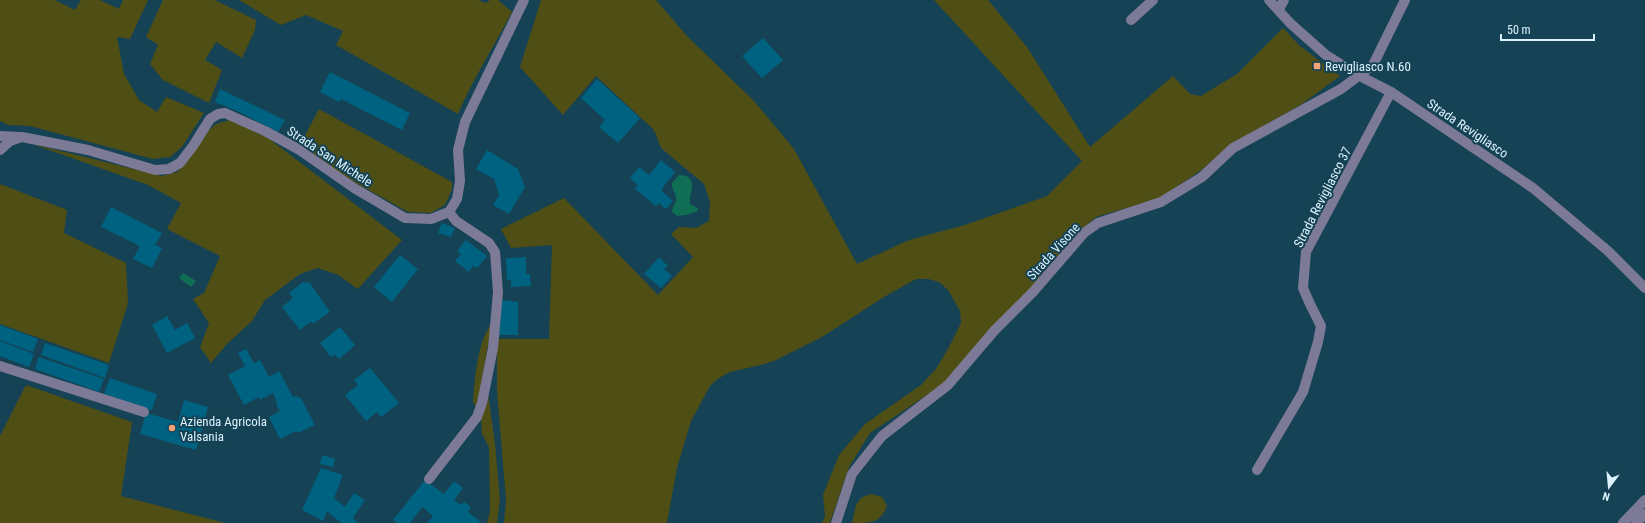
<svg xmlns="http://www.w3.org/2000/svg" width="1645" height="523" viewBox="0 0 1645 523" font-family="'Roboto Condensed',sans-serif">
<style>
.green{fill:#4f4e15}
.water{fill:#0f6e54}
.building{fill:#006281}
.lines{fill:none;stroke-linecap:round;stroke-linejoin:round}
.minor{stroke:#7c7a96;stroke-width:10}
.poi-dot{fill:#f0a279;stroke:#154254;stroke-width:1.5}
.labels{text-anchor:middle;stroke-width:4;stroke-linejoin:round;paint-order:stroke}
.poi-label{font-size:13px;fill:#dcf3fe;stroke:#154254;text-anchor:start}
.street-label{font-size:13px;fill:#dcf3fe;stroke:#154254}
</style>
<rect width="100%" height="100%" fill="#154254"/>
<g class="green">
<polygon points="0,0 55,0 75,10 81,0 100,0 119,9 123,0 148,0 130,39 117,37 124,74 139,100 157,112 166,97 204,113 182,147 170,157 153,159 30,126 8,125 0,121"/>
<polygon points="163,0 215,0 256,20 255,30 242,58 216,42 205,60 222,70 209,103 163,80 150,64 158,45 146,37"/>
<path d="M239 0H478L486 3 490 0H498L512 12C494 46 473 79 458 114L336 45 343 31 306 15 281 25Z"/>
<polygon points="541,0 656,0 687,36 754,101 794,149 857,264 909,240 965,225 1047,196 1082,161 934,0 988,0 1027,47 1090,147 1173,76 1190,94 1201,96 1237,74 1283,28 1300,46 1340,76 1302,104 1230,145 1203,169 1160,198 1096,217 1076,234 1027,294 942,385 870,433 849,467 830,523 822,523 825,516 823,495 839,455 865,424 921,385 936,369 949,347 961,323 960,311 948,290 939,282 928,279 916,279 884,297 822,337 776,360 765,364 730,372 719,378 710,386 691,421 677,468 667,523 504,523 506,500 497,392 497,339 549,339 552,245 511,248 501,229 564,198 658,295 693,257 671,234 679,227 696,228 709,221 710,202 704,184 661,148 654,130 596,76 563,115 520,67"/>
<polygon points="319,109 452,182 452,189 445,205 431,213 408,212 356,183 299,147"/>
<polygon points="230,120 268,138 402,240 358,289 338,275 318,268 300,274 265,300 252,321 227,344 211,363 200,347 209,323 193,299 204,293 220,256 167,229 181,203 148,185 32,144 162,176 177,172 191,156 209,130 216,124"/>
<polygon points="0,184 67,210 64,233 126,263 128,303 109,363 0,324"/>
<path d="M492 322 477 408 473 402C475 377 477 344 492 322Z"/>
<polygon points="26,385 132,422 121,496 225,523 0,523 0,436"/>
<polygon points="487,387 495,443 500,500 497,523 487,523 490,511 489,447 482,434 481,418"/>
<path d="M871 494 882 497 887 506C880 523 871 523 852 523L856 505 861 498Z"/>
</g>
<g class="water">
<path d="M679 175C701 175 688 195 690 204L698 208V211L686 215 677 216 672 212C672 206 676 204 676 199 677 194 671 190 672 183Z"/>
<polygon points="183,273 196,281 191,287 179,278"/>
</g>
<g class="building">
<polygon points="763,38 783,60 762,78 742,56"/>
<polygon points="330,72 410,113 402,130 341,99 339,102 320,92"/>
<polygon points="597,79 640,118 618,143 599,127 605,120 581,98"/>
<polygon points="220,89 285,120 278,132 237,111 215,102"/>
<polygon points="487,150 518,169 525,187 509,214 493,205 499,195 494,179 476,169"/>
<polygon points="661,160 675,172 661,190 673,201 666,209 659,203 656,206 635,189 638,185 630,178 639,167 649,175"/>
<polygon points="111,207 162,233 155,245 162,248 152,268 133,259 140,246 101,227"/>
<polygon points="442,223 455,228 451,237 438,233"/>
<polygon points="466,240 487,256 477,268 473,266 469,272 455,261 461,254 457,251"/>
<polygon points="400,255 418,269 392,302 374,287"/>
<polygon points="526,257 526,274 530,274 531,286 511,287 511,280 507,280 506,258"/>
<polygon points="659,257 668,266 664,269 672,276 661,288 644,274"/>
<polygon points="303,282 310,283 330,312 314,323 310,322 300,330 282,307 293,298 289,293"/>
<polygon points="502,300 518,302 518,335 499,335"/>
<polygon points="167,316 175,330 187,323 195,338 167,353 152,325"/>
<polygon points="0,325 38,339 33,352 0,340"/>
<polygon points="340,327 355,345 339,359 335,355 331,357 320,343"/>
<polygon points="0,341 34,354 29,367 0,356"/>
<polygon points="45,343 109,365 105,378 41,355"/>
<polygon points="246,349 254,363 260,360 269,377 279,371 293,397 296,396 301,398 315,425 298,433 296,431 280,439 269,417 280,411 276,404 277,403 273,393 260,400 259,397 244,405 228,375 245,366 238,353"/>
<polygon points="39,357 104,379 99,392 35,369"/>
<polygon points="370,368 399,403 381,417 377,412 366,421 345,395 358,385 354,380"/>
<polygon points="110,378 157,394 152,410 104,394"/>
<polygon points="184,400 208,407 196,450 140,434 146,413 178,422"/>
<polygon points="322,455 335,459 333,467 320,464"/>
<polygon points="321,468 343,475 334,498 345,507 354,493 365,500 353,518 358,523 341,523 327,511 323,521 302,510"/>
<polygon points="425,480 444,494 454,481 463,488 454,500 461,505 464,502 471,507 468,512 480,521 479,523 427,523 433,516 422,507 410,523 397,523 393,520"/>
</g>
<g class="lines">
<g class="minor">
<polyline points="1269,0 1290,23 1326,55 1358,75 1391,92 1533,188 1608,251 1645,288"/>
<polyline points="1279,9 1284,0"/>
<polyline points="1131,20 1153,0"/>
<polyline points="0,136 20,137"/>
<polyline points="0,150 10,141 22,137 88,150 155,170 169,169 180,163 193,146 210,119 218,114 225,113 265,131 298,149 354,188 405,218 431,219 449,212 457,199 460,181 458,150 465,122 524,0"/>
<polyline points="0,366 144,412"/>
<polyline points="1257,470 1303,392 1318,342 1321,326 1310,304 1303,288 1306,252 1391,92"/>
<polyline points="429,479 477,417 482,403 493,348 498,292 495,252 489,243 456,221 449,212"/>
<polyline points="836,523 852,474 882,436 948,385 994,331 1033,292 1084,233 1098,223 1161,202 1202,177 1233,148 1341,89 1373,65 1405,0"/>
<polyline points="1623,523 1645,500"/>
<polyline points="1636,523 1645,514"/>
</g>
</g>
<g class="poi-dot">
<rect x="1313" y="62" width="8" height="8" rx="2"/>
<circle cx="172" cy="428" r="4"/>
</g>
<g class="labels">
<g class="poi-label">
<text x="1325" y="71">Revigliasco N.60</text>
<text x="180" y="426">Azienda Agricola<tspan x="180" dy="15">Valsania</tspan></text>
</g>
<g class="street-label">
<text transform="translate(1468 128) rotate(34)" y="5">Strada Revigliasco</text>
<text transform="translate(330 156) rotate(33)" y="5">Strada San Michele</text>
<text transform="translate(1322 197) rotate(-63)" y="5">Strada Revigliasco 37</text>
<text transform="translate(1053 251) rotate(-48)" y="5">Strada Visone</text>
</g>
</g>
<g transform="translate(1609 487) rotate(196)" stroke="#154254" stroke-width="3" paint-order="stroke">
<path d="M0-3L7 15L0 10L-7 15Z" fill="#dcf3fe"/>
<text y="-6" font-size="11" font-weight="bold" text-anchor="middle" fill="#dcf3fe">N</text>
</g>
<path d="M1501 34v6h93v-6" fill="none" stroke="#dcf3fe" stroke-width="2"/>
<text x="1507" y="34" font-size="12" fill="#dcf3fe" stroke="#154254" stroke-width="3" paint-order="stroke">50 m</text>
</svg>
